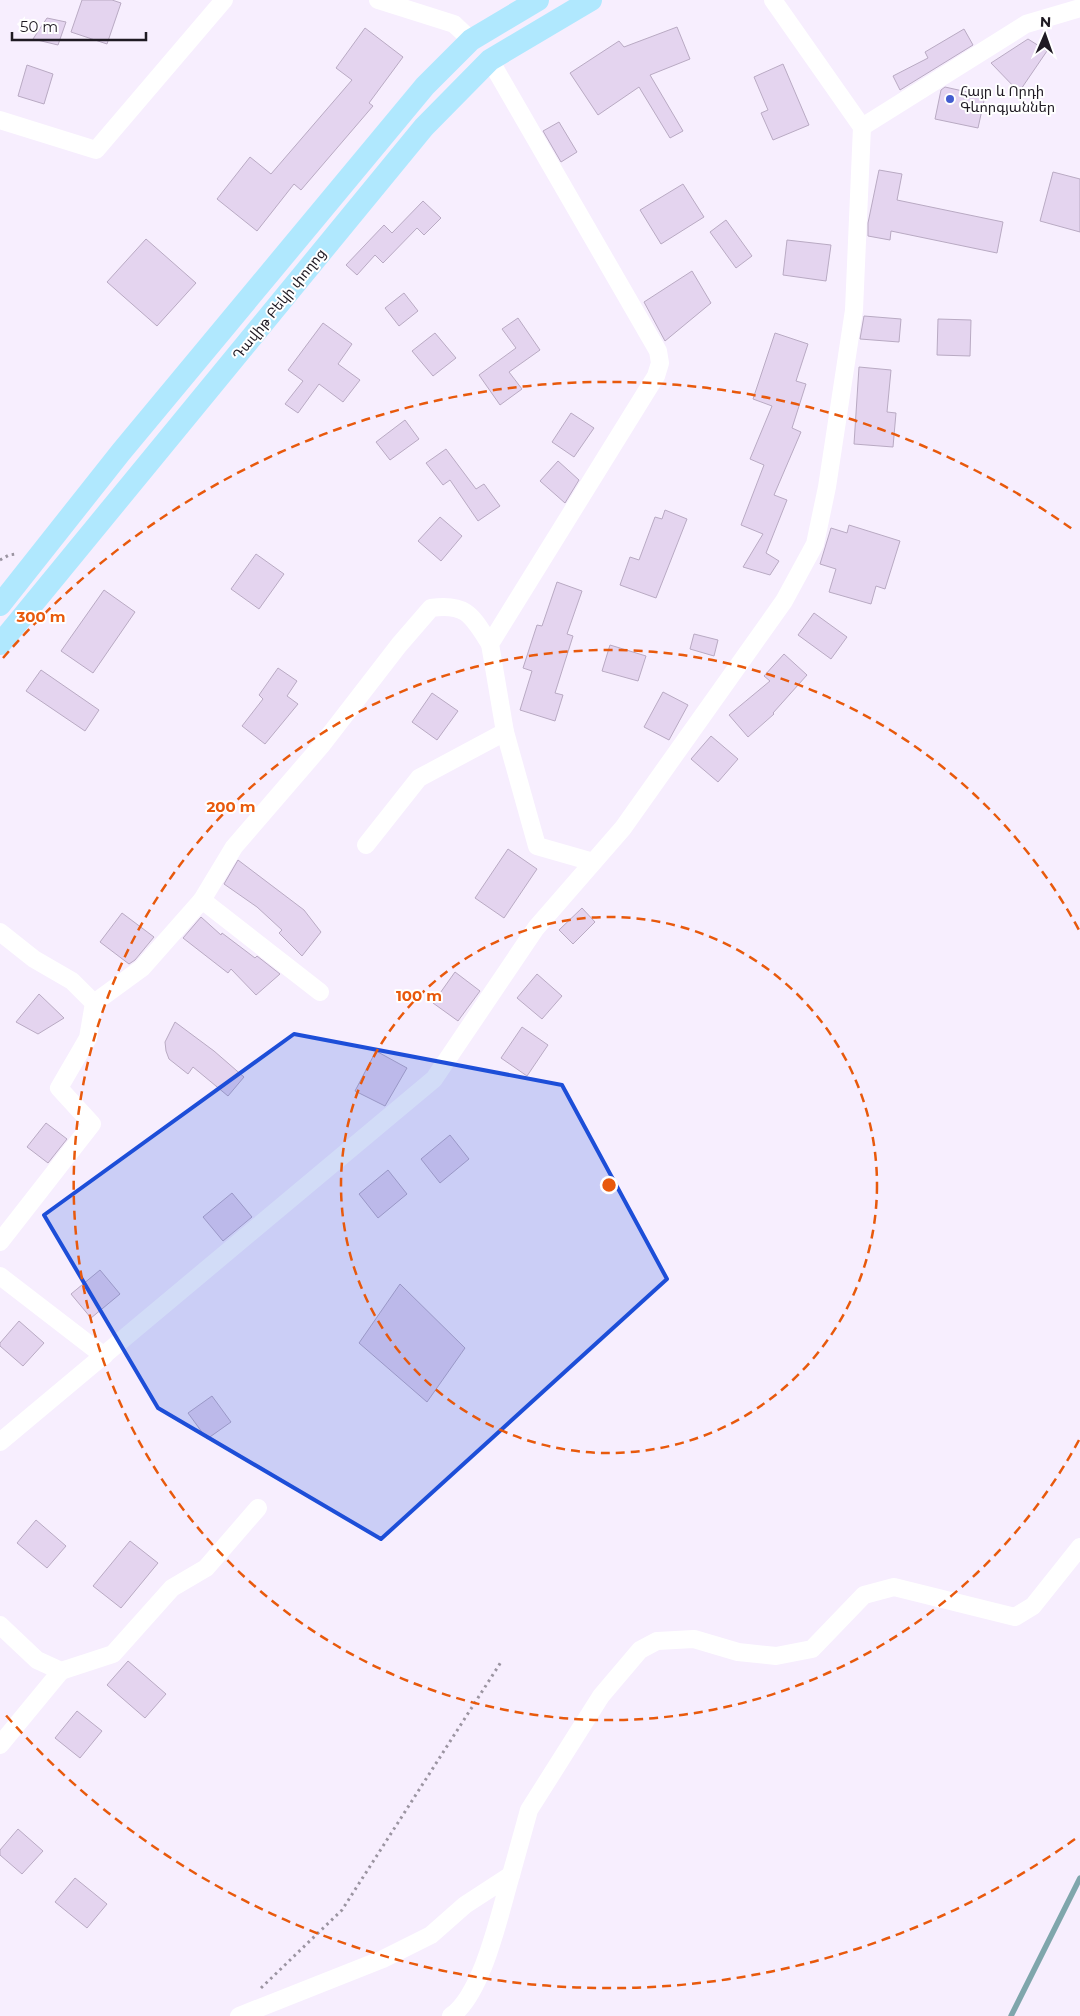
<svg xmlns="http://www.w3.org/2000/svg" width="1080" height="2016" viewBox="0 0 1080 2016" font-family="Montserrat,'Noto Sans Armenian',sans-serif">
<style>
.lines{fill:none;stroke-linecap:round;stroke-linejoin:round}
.stream{stroke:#7fa6ac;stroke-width:5.5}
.building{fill:#e4d4ef;stroke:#b9aac3}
.path{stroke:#9b94a1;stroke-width:3;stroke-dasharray:2.5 4;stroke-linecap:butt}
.minor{stroke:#fff;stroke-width:18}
.major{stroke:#b0e8fe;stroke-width:22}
.marked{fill:#1d4ed8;fill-opacity:0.2;stroke:#1d4ed8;stroke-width:4;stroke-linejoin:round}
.ring{fill:none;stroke:#e8590c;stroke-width:2.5;stroke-dasharray:9 6}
.poi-dot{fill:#435dd0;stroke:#fff;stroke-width:2}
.labels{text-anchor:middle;stroke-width:4;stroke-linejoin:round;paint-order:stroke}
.poi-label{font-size:14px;fill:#1f1a23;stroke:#fff;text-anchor:start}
.street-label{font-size:14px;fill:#1f1a23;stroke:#fff}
.centre{fill:#e8590c;stroke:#fff;stroke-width:2.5}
.ring-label{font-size:15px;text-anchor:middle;font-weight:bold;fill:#e8590c;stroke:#fff;stroke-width:4;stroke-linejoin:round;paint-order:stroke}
</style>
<rect width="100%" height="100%" fill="#f7eefe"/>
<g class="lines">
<polyline class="stream" points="1011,2016 1080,1878"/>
</g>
<g class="building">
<polygon points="82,0 112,0 121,3 107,44 71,32"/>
<polygon points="47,18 66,22 58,45 33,39"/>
<polygon points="677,27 690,59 650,75 683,131 670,138 639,87 598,115 570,73 619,41 624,47"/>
<polygon points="365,28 403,57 369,103 373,106 301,190 294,184 257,231 217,199 250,157 271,174 352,80 336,68"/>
<polygon points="964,29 973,45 900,90 893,76 928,58 925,52"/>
<polygon points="1028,39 1047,51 1019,92 991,63"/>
<polygon points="783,64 809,125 773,140 761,113 768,110 754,77"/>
<polygon points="27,65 53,74 44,104 18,96"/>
<polygon points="945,87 985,96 978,128 935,119 941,90"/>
<polygon points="559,122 577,152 561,162 543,131"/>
<polygon points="879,170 902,174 897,200 1003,222 997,253 891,231 890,240 868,236 868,223"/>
<polygon points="1053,172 1080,179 1080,232 1040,221"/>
<polygon points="683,184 704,217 661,244 640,210"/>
<polygon points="423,201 441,218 424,235 417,228 383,263 375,255 357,275 346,265 384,225 392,233"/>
<polygon points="726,220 752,256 736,268 710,232"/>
<polygon points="146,239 196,283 157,326 107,282"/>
<polygon points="787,240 831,245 826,281 783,275"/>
<polygon points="692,271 711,303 665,341 644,302"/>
<polygon points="404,293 418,311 399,326 385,308"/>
<polygon points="864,316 901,319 899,342 860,339"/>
<polygon points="518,318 540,350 509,372 522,389 500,405 479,375 516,348 502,329"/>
<polygon points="938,319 971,320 970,356 937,355"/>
<polygon points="323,323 352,344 338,364 360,380 343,402 319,384 298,413 285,404 303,381 288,370"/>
<polygon points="435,333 456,358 433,376 412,351"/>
<polygon points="775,333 808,344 796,381 806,384 792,428 801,432 774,495 787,500 766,553 779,561 770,575 743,567 763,534 741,525 764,465 750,459 772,406 753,399"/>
<polygon points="859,367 891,370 887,412 896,413 893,447 854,444"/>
<polygon points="571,413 594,428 574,457 552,442"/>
<polygon points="405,420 419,439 390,460 376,442"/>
<polygon points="446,449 476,489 484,484 500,506 478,521 450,480 443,485 426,463"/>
<polygon points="558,461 579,480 565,503 540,481"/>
<polygon points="665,510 687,519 656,598 620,585 630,557 639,560 655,517 662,519"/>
<polygon points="440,517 462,536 441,561 418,541"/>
<polygon points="849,525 900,541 885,589 876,586 871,604 829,592 836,569 820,564 831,528 847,533"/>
<polygon points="256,554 284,574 259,609 231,589"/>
<polygon points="557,582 582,591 567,634 573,636 555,693 563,695 555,721 520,710 532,671 523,668 537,625 542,626"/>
<polygon points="104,590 135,612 93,673 61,651"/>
<polygon points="814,613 847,637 831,659 798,635"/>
<polygon points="694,634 718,640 714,656 690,649"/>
<polygon points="610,645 646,656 638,681 602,671"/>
<polygon points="784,654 807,675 773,713 774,714 748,737 729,715 770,681 764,676"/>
<polygon points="278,668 297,681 287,696 298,704 265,744 242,726 263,699 259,695"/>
<polygon points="41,670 99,710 85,731 26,691"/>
<polygon points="663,692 688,705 669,740 644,727"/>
<polygon points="432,693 458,711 437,740 412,722"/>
<polygon points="711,736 738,759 718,782 691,759"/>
<polygon points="508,849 537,869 504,918 475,898"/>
<polygon points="238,860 304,910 321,932 302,956 279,933 282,930 257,907 224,884"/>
<polygon points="582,908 595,922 573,944 559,930"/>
<polygon points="122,913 154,937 135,960 129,964 100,942"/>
<polygon points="201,917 221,935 222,933 255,958 257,956 280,974 256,995 231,969 228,973 183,938"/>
<polygon points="455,972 480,991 458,1021 433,1003"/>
<polygon points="537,974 562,996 542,1019 517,998"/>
<polygon points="39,994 64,1018 38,1034 16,1022"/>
<polygon points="175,1022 214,1051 244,1077 228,1096 193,1067 188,1074 169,1059 166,1051 165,1042"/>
<polygon points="522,1027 548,1045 527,1076 501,1058"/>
<polygon points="376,1051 407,1068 385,1106 355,1091"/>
<polygon points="46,1123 67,1139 48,1163 27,1147"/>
<polygon points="450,1135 469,1159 440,1183 421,1159"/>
<polygon points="388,1170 407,1194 378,1218 359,1194"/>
<polygon points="232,1193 252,1217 223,1241 203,1217"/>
<polygon points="100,1270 120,1294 91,1318 71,1294"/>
<polygon points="400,1284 465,1348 427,1402 359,1343"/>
<polygon points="19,1321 44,1343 23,1366 0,1346 0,1343"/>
<polygon points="212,1396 231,1422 207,1439 188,1413"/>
<polygon points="36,1520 66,1546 47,1568 17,1543"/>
<polygon points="130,1541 158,1563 121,1608 93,1586"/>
<polygon points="128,1661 166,1694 145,1718 107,1685"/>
<polygon points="77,1711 102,1731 80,1758 55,1738"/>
<polygon points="18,1829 43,1851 22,1874 0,1855 0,1850"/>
<polygon points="75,1878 107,1904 87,1928 55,1902"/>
</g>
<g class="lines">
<g class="path">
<polyline points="0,560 9,555 16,554"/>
<polyline points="261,1988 342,1910 501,1662"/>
</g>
<g class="minor">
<polyline points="378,0 454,24 471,40"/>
<polyline points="490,60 658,351 660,363 656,376 490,644 505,732 537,846 593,862"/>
<polyline points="0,120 96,150 224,0"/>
<polyline points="862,127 1026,24 1080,8"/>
<polyline points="366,845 419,778 505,732"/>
<path d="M202 900 234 847 321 746 399 645 431 608C467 603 472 616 490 644"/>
<polyline points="0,932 34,959 72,981 94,1003 88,1038 59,1088 92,1124 0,1242"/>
<polyline points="94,1003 142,968 202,900 320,992"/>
<polyline points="0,1276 104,1356"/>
<polyline points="0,1442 434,1079 536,928 623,828 784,601 815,544 827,487 854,310 862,127 773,0"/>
<polyline points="0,1625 37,1660 61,1671 113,1654 172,1588 206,1568 258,1508"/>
<polyline points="0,1745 61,1671"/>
<polyline points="511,1875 529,1810 601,1696 640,1650 657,1641 694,1639 738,1652 776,1656 812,1649 864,1595 894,1587 1015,1617 1033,1606 1080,1547"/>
<path d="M239 2016 383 1959 431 1935 465 1905 511 1875C500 1912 483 1994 451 2016"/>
</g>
<g class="major">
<polyline points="0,605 121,452 425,86 471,40 538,0"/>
<polyline points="0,644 424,127 490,60 591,0"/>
</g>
</g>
<path class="marked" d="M294 1034 562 1085 667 1279 381 1539 158 1408 44 1215Z"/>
<g class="ring">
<circle cx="609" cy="1185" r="268"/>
<path d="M1079 1440A535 535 0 1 1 1079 930"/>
<path d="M1075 1839A803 803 0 0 1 3 1712M3 658A803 803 0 0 1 1075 531"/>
</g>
<circle class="poi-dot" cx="950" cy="99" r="5"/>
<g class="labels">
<g class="poi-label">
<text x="960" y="96">Հայր և Որդի<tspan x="960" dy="16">Գևորգյաններ</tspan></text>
</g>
<g class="street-label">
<text transform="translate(279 304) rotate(-51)" y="5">Դավիթ Բեկի փողոց</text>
</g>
</g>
<circle cx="609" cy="1185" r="8" class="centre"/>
<g class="ring-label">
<text x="41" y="622">300 m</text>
<text x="231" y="812">200 m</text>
<text x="419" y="1001">100 m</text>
</g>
<g transform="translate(1045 35) rotate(2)" stroke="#ffffff" stroke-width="4" paint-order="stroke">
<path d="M0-4L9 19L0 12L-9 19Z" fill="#1f1a23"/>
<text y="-8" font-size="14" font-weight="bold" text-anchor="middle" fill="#1f1a23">N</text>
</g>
<path d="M12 32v8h134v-8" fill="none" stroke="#1f1a23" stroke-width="2.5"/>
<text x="20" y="32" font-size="15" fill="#1f1a23" stroke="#ffffff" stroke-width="4" paint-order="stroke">50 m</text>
</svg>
